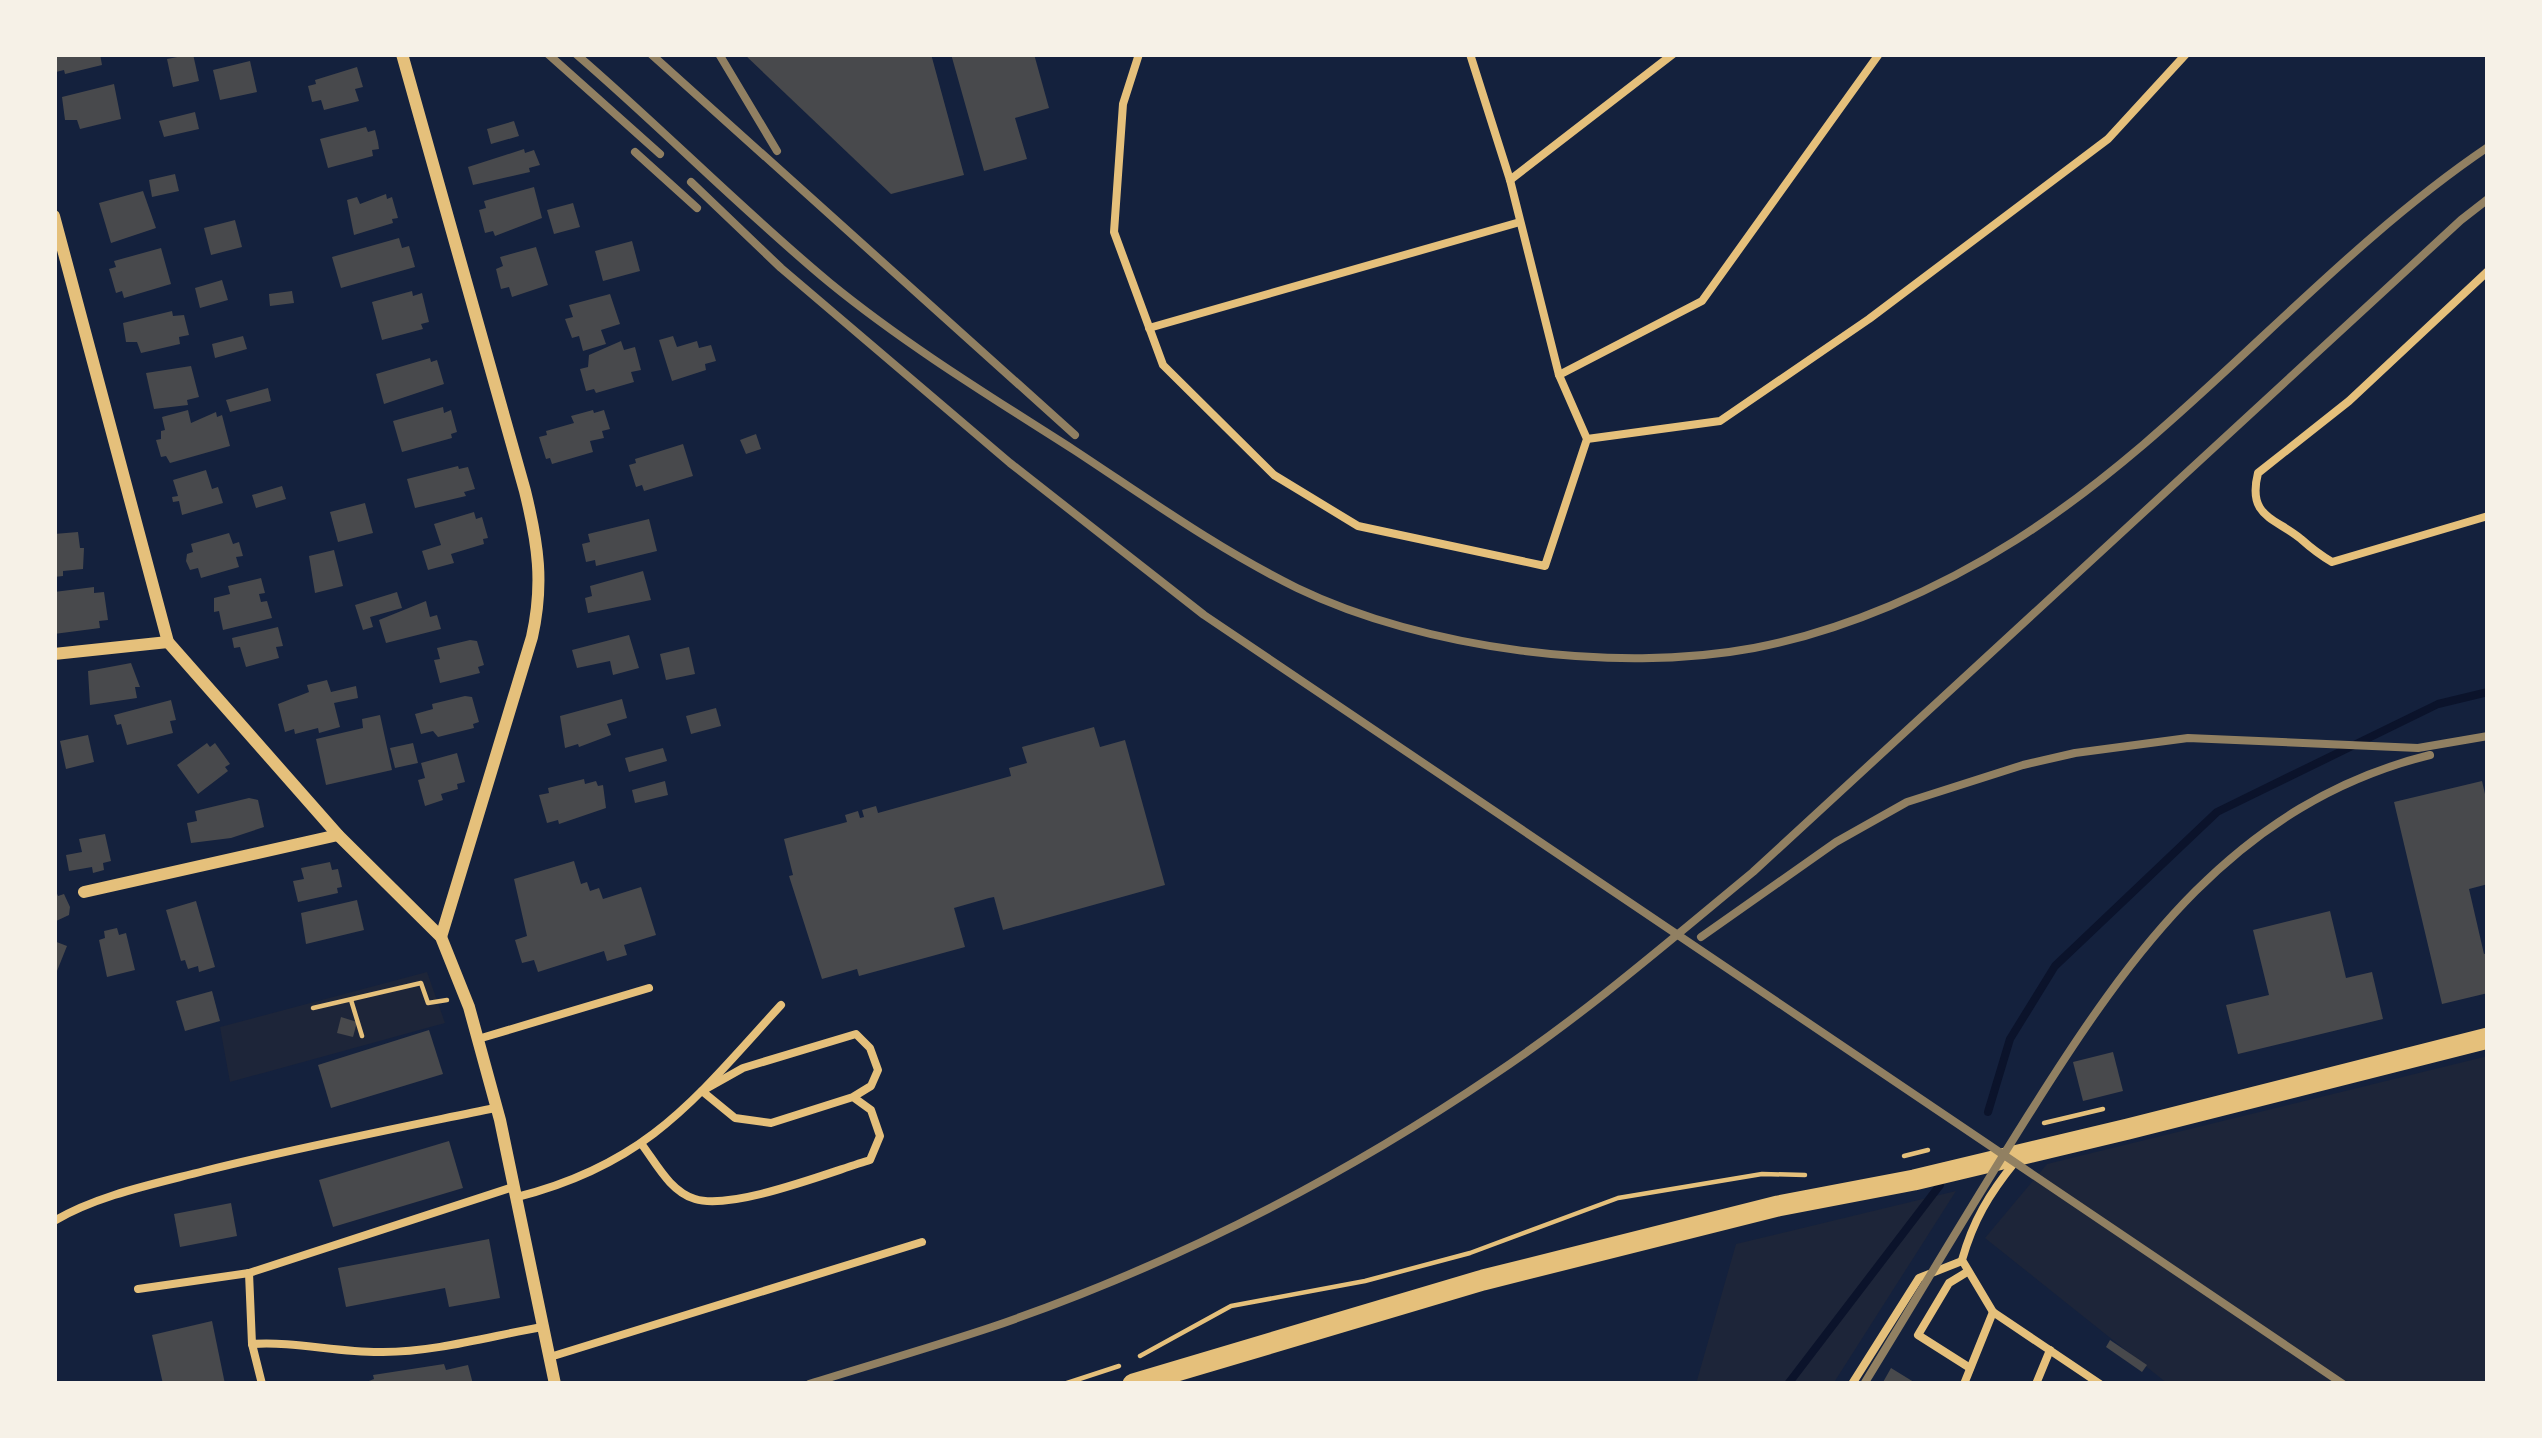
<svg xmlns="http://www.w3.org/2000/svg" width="2542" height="1438" viewBox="0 0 2542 1438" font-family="'IBM Plex Sans',sans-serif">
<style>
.green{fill:#1d2539}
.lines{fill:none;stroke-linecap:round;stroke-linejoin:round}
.stream{stroke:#0b132b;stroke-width:8}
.building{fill:#48494c}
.path{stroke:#e5c07b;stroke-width:4.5}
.service{stroke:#e5c07b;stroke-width:8}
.minor{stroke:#e5c07b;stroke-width:12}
.secondary{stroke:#e5c07b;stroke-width:21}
.rail{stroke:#918062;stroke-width:8}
</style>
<rect width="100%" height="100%" fill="#14213d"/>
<g class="green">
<polygon points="427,972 445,1023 230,1082 220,1027"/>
<polygon points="2488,1056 2488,1384 2168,1384 1985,1238 2047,1164"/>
<polygon points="1956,1191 1833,1384 1696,1384 1736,1244"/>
</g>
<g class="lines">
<g class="stream">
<polyline points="1988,1112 2010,1039 2055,966 2217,812 2438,704 2488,692"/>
<polyline points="1788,1384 1940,1185"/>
</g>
</g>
<g class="building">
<polygon points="54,54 100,54 102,65 65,74 64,70 56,72"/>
<polygon points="193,54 199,81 173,87 167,59"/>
<polygon points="744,54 931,54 964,175 891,194"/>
<polygon points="951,54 1034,54 1049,108 1015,118 1027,159 984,171"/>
<polygon points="250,61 257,92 220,100 213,70"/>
<polygon points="357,67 363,87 355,89 359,101 324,110 321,100 312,102 308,86 316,84 315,80"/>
<polygon points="114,84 121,119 80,129 77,120 65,120 62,97"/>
<polygon points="195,112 199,129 164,137 159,121"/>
<polygon points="514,121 519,136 491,144 487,129"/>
<polygon points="366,127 368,132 375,130 378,142 379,149 372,150 373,156 328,168 320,139"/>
<polygon points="524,149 525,153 534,150 540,165 529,168 530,172 473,185 468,167"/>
<polygon points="175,174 179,191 152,197 149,180"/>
<polygon points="534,187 542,218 495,236 493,231 485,233 479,210 486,208 484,201"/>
<polygon points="143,191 156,228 111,243 99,203"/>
<polygon points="386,194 387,199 392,197 398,218 392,219 393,223 354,235 347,200 357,197 360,204"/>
<polygon points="573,203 580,227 554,234 547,210"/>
<polygon points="235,220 242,247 211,255 204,228"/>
<polygon points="399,238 402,248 409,246 415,267 341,288 332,257"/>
<polygon points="632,241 640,271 603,281 595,251"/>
<polygon points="536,247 548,285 512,297 509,287 501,289 496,269 503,266 500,257"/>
<polygon points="161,248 171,284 124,298 122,291 116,293 109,269 116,267 114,261"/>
<polygon points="222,280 228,300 200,308 195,288"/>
<polygon points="292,291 294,303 270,306 269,294"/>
<polygon points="412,291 413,296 422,293 429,322 421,324 423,329 382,340 372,302"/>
<polygon points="610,294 620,324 601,330 606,344 583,351 579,336 572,338 565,319 573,317 569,305"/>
<polygon points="172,311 173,316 184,315 189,335 179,337 180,344 141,353 137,342 126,342 123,323"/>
<polygon points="243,336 247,349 215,358 212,344"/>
<polygon points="673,336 677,347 697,341 699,348 711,345 716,361 705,364 706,370 672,381 659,340"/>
<polygon points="621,341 624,350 635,347 641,370 631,372 634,382 596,393 594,389 586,391 580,369 588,367 589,355"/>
<polygon points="430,358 431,362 437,360 444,384 384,404 376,374"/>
<polygon points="191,366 199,397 187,400 188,405 154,409 146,373"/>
<polygon points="268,388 271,401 230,412 226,400"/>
<polygon points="443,407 444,413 451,410 457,432 451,434 452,438 402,452 393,421"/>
<polygon points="188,410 191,423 216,412 217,417 222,415 230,446 170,463 166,456 161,457 156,440 161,439 161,431 165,430 162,417"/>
<polygon points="593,410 594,413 604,410 610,429 602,431 604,438 590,441 593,452 552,464 550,458 546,459 539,437 547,435 546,431 574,423 571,416"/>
<polygon points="756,434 761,449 746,454 740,440"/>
<polygon points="683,444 693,476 644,491 642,485 636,487 629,465 636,463 635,459"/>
<polygon points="458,466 459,469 468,467 475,489 464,492 466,496 415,508 407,479"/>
<polygon points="206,470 212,489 218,487 223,503 182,515 179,501 173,502 172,497 178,496 173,480"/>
<polygon points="282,486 286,499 256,508 252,495"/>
<polygon points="365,503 373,533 338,542 330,512"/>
<polygon points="474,512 476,519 482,517 488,538 483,539 484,544 451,554 454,563 428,570 422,551 441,545 434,524"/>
<polygon points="649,519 657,551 596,566 595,560 586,562 582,544 590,542 588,534"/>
<polygon points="78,532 80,548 84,548 83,569 63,571 63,576 54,577 54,534"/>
<polygon points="229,533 233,544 239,542 243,556 236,557 239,567 201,578 198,568 190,570 186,561 187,554 193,552 191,544"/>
<polygon points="334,550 343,586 315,593 309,556"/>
<polygon points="643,571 651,600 588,613 585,598 592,596 590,586"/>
<polygon points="261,578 265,593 259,594 261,602 267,601 272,618 223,630 219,611 214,612 214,598 230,594 228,586"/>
<polygon points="94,587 94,593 104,592 108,620 99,621 100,628 54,634 54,592"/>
<polygon points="397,592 402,608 370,617 373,627 363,630 355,605"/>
<polygon points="426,601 430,617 437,615 441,629 386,643 379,620"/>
<polygon points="278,627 283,646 276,647 279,658 246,667 240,647 234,648 232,638"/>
<polygon points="629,635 639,668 613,675 610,661 577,668 572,650"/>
<polygon points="470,640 477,641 484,665 478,667 480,673 440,683 434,660 440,659 437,648"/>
<polygon points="689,647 695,674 666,680 660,654"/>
<polygon points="131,663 140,687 135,687 137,698 90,705 88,671"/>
<polygon points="327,680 331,692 356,686 358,698 334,703 340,727 319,733 318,728 295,734 294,729 285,732 278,704 309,692 307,685"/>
<polygon points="465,696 472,697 479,722 473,724 474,728 438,737 433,731 421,734 415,714 433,709 432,704"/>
<polygon points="622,699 627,718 607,724 611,735 579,747 578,744 565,748 560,716"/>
<polygon points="171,700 176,720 170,721 173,733 127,745 121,724 117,725 114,715"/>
<polygon points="716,708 721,726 691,734 686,716"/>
<polygon points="380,715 392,770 326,785 316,739 363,728 362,719"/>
<polygon points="1094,727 1100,747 1125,740 1165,885 1003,930 994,897 989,898 954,908 965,947 859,976 857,969 822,979 789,876 793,875 784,839 847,822 845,815 858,811 860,818 864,817 862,810 876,806 878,813 1011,776 1009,768 1027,763 1022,747"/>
<polygon points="88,735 94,762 66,769 60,741"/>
<polygon points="207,743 210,747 215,743 230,764 225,767 228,771 198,794 177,765"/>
<polygon points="413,743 418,763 395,768 390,748"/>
<polygon points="663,748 667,761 629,772 625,758"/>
<polygon points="457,753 465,782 457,784 458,789 441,794 443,800 425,806 418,780 425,778 421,763"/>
<polygon points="584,779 585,784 596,781 598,786 603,785 606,808 559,824 558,820 547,823 539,795 549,793 548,788"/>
<polygon points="665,781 668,795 635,803 632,790"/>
<polygon points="2482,781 2488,807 2488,884 2469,889 2484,954 2488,953 2488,993 2442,1004 2394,802"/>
<polygon points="249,798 258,800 264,827 231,838 191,843 187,823 197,821 195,811"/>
<polygon points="105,834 111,861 103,863 104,870 93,873 92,867 69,871 66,855 82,852 79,839"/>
<polygon points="574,861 581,884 587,882 590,891 599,888 603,899 641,887 656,935 624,945 627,955 607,961 604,951 538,972 534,960 522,963 515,940 527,936 514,879"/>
<polygon points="330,862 332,870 338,869 342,887 337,888 338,893 298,902 293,881 304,879 301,868"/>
<polygon points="54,886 58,896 64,894 70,907 69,915 54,922"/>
<polygon points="357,900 364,930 306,944 301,913"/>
<polygon points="196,901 215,967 199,972 198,966 188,969 185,960 181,961 166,910"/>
<polygon points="2330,911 2346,978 2372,972 2383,1019 2238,1054 2226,1005 2269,995 2253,930"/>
<polygon points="117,928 119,935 126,933 135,970 107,977 99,940 105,938 104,931"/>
<polygon points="54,941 67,946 57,971 54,969"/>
<polygon points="212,991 220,1021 185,1031 176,1001"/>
<polygon points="341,1017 357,1022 353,1037 337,1033"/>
<polygon points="429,1030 443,1074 331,1108 318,1065"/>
<polygon points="2113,1052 2123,1091 2083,1101 2073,1062"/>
<polygon points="449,1141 463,1188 333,1227 319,1180"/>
<polygon points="231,1203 237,1236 180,1247 174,1214"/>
<polygon points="489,1239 500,1298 449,1307 445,1288 346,1307 338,1268"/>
<polygon points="212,1321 225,1384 163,1384 152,1335"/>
<polygon points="2110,1340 2147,1365 2142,1372 2106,1347"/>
<polygon points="444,1364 446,1370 468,1365 473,1384 361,1384 374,1379 373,1375"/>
<polygon points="1891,1368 1917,1384 1882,1384"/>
</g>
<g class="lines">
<g class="path">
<polyline points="351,1000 362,1036"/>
<polyline points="313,1008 421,983 428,1003 447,1000"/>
<polyline points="2044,1123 2103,1109"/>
<polyline points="1904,1156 1928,1150"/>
<polyline points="1140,1356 1231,1306 1365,1281 1470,1253 1618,1198 1762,1174 1805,1175"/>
<polyline points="1064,1384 1119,1366"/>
</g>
<g class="service">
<polyline points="1139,54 1123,104 1114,232 1163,365 1274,475 1358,526 1545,566 1587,439 1559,375 1510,180 1470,54"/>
<polyline points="1510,180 1673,54"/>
<path d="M2488 271 2349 401 2258 473C2247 517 2274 517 2301 539 2311 548 2320 555 2332 562L2488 516"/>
<polyline points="1149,328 1520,222"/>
<polyline points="1559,375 1702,301 1879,54"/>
<polyline points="1587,439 1720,421 1869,319 2108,139 2186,54"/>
<polyline points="478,1039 649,988"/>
<path d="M643 1146C657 1165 671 1192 695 1199 732 1211 830 1172 870 1160L880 1136 871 1110 853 1097 771 1123 735 1118 702 1091 743 1068 856 1034 870 1048 878 1070 871 1086 853 1097"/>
<path d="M2015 1162C1989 1194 1973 1221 1962 1260L1993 1312 2100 1384"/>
<path d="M517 1197C648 1164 695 1099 781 1005"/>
<path d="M54 1221C98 1195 154 1184 204 1171 300 1147 398 1128 495 1108"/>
<polyline points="1967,1272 1949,1283 1918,1335 1970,1368"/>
<polyline points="249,1273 252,1344 262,1384"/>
<polyline points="138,1289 249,1273 513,1187"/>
<path d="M252 1344C295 1341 339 1353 383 1352 435 1352 491 1336 542 1327"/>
<polyline points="550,1357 922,1242"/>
<polyline points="1852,1384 1919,1278 1962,1261"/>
<polyline points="1964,1384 1993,1312"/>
<polyline points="2036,1384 2050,1350"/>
</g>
<g class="minor">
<path d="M402 54 525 491C538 544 544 583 532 637L441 937"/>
<polyline points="54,216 168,642 338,835 441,937 469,1007 500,1120 555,1384"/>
<polyline points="54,654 168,642"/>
<polyline points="84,892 338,835"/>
</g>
<polyline class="secondary" points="1133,1384 1483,1280 1778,1206 1914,1180 2128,1129 2488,1038"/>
<g class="rail">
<polyline points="548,54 660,154"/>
<path d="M576 54C662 128 742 210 830 283 906 345 991 397 1074 450 1147 498 1218 549 1297 588 1423 649 1616 674 1754 648 1844 631 1939 589 2016 540 2188 431 2318 262 2488 147"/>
<polyline points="651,54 1075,435"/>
<polyline points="719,54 777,151"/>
<polyline points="635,152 697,208"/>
<polyline points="691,182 781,268 1010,463 1204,615 2343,1384"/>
<polyline points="1701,937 1836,842 1907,802 2023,765 2075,753 2188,738 2418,748 2488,736"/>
<path d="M809 1384C870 1365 932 1347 992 1327 1170 1266 1340 1179 1495 1074 1586 1013 1668 942 1753 872L2461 220 2488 199"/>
<path d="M1864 1384C1920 1293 1974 1201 2031 1111 2131 952 2236 803 2430 755"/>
</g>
</g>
<rect width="2542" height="1438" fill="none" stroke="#f6f1e7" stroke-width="114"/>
</svg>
